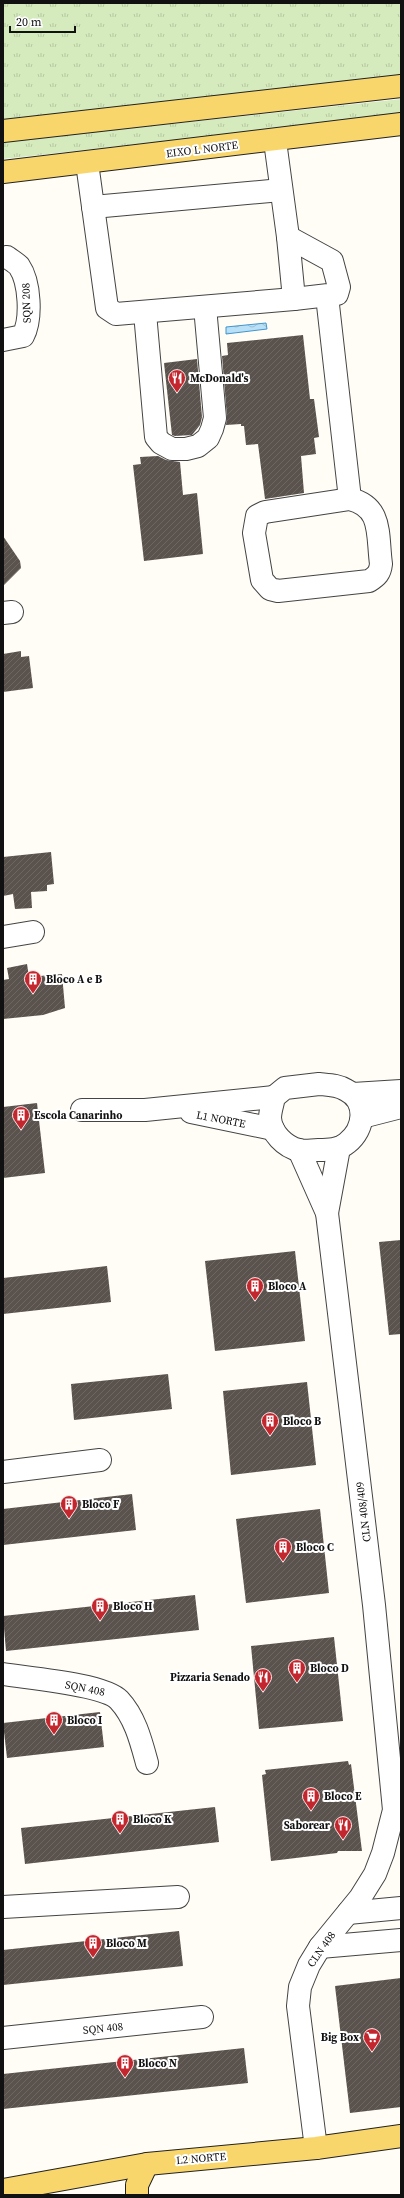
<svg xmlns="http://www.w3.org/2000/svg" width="404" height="2198" viewBox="0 0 404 2198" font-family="'Source Serif 4',serif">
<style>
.grass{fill:url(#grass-tufts)}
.water{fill:url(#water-waves);stroke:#3f96cf}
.building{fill:url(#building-hatch)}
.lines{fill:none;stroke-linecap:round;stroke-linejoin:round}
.minor-casing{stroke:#444;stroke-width:24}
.major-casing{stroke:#222;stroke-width:24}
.minor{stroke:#fff;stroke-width:22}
.major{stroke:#f9d66b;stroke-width:22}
.labels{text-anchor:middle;stroke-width:4;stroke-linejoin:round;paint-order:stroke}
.street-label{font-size:11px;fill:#111;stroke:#fff}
.poi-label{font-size:11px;font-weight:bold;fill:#111;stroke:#fff;text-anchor:start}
</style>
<defs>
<pattern id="grass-tufts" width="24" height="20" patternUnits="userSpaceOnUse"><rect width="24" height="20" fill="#d5ebbd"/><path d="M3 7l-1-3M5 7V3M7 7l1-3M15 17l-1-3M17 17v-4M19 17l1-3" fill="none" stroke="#b6c8a1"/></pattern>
<pattern id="water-waves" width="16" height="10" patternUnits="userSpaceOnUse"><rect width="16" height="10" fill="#b9e0f7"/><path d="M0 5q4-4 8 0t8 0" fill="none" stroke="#9ebfd3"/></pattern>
<pattern id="building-hatch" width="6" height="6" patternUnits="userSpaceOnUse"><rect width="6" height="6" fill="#5a524d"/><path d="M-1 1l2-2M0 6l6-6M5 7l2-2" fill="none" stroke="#6d6662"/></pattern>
</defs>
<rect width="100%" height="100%" fill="#fffdf5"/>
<g class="grass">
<polygon points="3,3 401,3 401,76 3,120"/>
<polygon points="401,99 401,115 3,159 3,142"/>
</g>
<polygon class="water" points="266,323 267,329 226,334 226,327"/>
<g class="building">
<polygon points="303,335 310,399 314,399 319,437 314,438 316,454 301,456 304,493 265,499 258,444 246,445 244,426 241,426 241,424 226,425 227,417 222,356 228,355 227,343"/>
<polygon points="197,359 202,417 200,425 192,435 175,436 172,435 164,363"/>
<polygon points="158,456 166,460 180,462 183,495 197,493 203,554 144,561 133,465 141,464 140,457"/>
<polygon points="3,536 20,561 21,568 3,586"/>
<polygon points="21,651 21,657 29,656 33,688 3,692 3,654"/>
<polygon points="51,852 54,884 47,885 47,891 31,892 32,908 15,909 13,894 3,896 3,857"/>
<polygon points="27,964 29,977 62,974 65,1008 43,1015 3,1019 3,980 9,979 7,968"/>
<polygon points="37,1103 45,1173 3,1178 3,1107"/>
<polygon points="401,1240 401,1334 389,1335 379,1242"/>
<polygon points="295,1251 305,1341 215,1351 205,1261"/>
<polygon points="107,1266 111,1302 3,1314 3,1278"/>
<polygon points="168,1374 172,1409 74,1420 71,1384"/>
<polygon points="307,1382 316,1465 231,1475 223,1391"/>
<polygon points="132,1494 136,1530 3,1545 3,1509"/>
<polygon points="320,1509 329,1593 246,1603 236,1519"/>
<polygon points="195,1595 199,1630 6,1651 3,1616"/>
<polygon points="334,1637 343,1721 259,1729 251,1646"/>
<polygon points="100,1712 104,1747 7,1758 3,1723"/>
<polygon points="348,1761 349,1765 351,1764 362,1851 338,1851 337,1853 271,1861 262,1775 266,1774 265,1770"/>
<polygon points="215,1807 219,1842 25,1864 21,1828"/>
<polygon points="179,1931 183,1966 3,1985 3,1950"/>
<polygon points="401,1978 401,2107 350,2113 335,1986"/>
<polygon points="244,2048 248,2083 3,2109 3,2074"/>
</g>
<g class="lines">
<g class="minor-casing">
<g id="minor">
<polyline points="275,141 288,237 294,299"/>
<polyline points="87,163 107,308 116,314 294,299 337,294 339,287 332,261 288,237"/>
<polyline points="93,207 281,190"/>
<polyline points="327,296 350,499"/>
<polyline points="145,313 156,437 161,443 172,449 186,449 198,446 208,438 212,429 215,418 205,307"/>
<path d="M3 340 23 336C32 319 30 282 19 266 16 263 11 260 7 257"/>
<path d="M350 499C383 507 377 535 381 564 380 573 377 576 369 581L278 591 270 589 262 580 254 533 257 516 265 512Z"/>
<polyline points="3,613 12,612"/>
<polyline points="3,937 33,932"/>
<path d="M319 1084C329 1085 338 1085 346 1090 368 1101 365 1129 347 1143 339 1150 328 1150 318 1150 312 1150 305 1152 299 1150 285 1147 271 1133 270 1118 270 1111 273 1103 274 1097L285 1088Z"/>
<polyline points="353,1094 401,1091"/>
<polyline points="82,1110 145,1110 274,1097"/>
<polyline points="191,1112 273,1129"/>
<polyline points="362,1117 401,1107"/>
<polyline points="299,1150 327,1213 374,1605 394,1810 383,1853 375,1874 360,1898 320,1947 309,1965 300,1987 298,2006 316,2148"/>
<polyline points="327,1213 339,1148"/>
<polyline points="3,1472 100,1460"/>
<path d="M3 1674C27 1678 104 1684 119 1700 135 1717 141 1741 147 1763"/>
<polyline points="3,1907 178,1897"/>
<polyline points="348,1913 401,1908"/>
<polyline points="320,1947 401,1940"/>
<polyline points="3,2038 202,2017"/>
</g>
</g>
<g class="major-casing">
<g id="major">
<polyline points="3,131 401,86"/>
<polyline points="3,172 401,124"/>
<polyline points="3,2190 147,2164 316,2148 401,2136"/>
<polyline points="137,2195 137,2185 147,2164"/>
</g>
</g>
<use href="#minor" class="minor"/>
<use href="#major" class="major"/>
</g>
<defs>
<g id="restaurant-pin" transform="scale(0.9)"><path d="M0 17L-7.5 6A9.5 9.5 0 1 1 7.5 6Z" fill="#c4262e" stroke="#fff"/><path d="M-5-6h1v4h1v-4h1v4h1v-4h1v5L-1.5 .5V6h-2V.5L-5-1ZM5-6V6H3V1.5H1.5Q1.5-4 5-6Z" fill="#fff"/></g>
<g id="building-pin" transform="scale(0.9)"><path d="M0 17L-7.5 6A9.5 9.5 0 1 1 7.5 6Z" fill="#c4262e" stroke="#fff"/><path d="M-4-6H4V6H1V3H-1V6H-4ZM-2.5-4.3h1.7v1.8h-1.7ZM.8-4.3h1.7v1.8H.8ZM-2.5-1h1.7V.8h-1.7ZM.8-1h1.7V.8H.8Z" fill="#fff"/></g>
<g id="supermarket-pin" transform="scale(0.9)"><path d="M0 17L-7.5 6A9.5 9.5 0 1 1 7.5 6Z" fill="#c4262e" stroke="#fff"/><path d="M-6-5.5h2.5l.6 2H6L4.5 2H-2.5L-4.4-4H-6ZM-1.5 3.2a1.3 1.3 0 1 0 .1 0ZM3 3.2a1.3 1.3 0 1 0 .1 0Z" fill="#fff"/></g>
</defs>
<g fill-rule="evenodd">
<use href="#restaurant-pin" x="177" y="378"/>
<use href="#building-pin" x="33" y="979"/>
<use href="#building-pin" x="21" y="1115"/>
<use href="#building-pin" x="255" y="1286"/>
<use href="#building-pin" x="270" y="1421"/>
<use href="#building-pin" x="69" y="1504"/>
<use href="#building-pin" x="283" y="1547"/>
<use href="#building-pin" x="100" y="1606"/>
<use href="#building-pin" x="297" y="1668"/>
<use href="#restaurant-pin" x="263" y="1677"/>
<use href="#building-pin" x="54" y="1720"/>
<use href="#building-pin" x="311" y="1796"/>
<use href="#building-pin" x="120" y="1819"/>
<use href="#restaurant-pin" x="343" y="1825"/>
<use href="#building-pin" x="93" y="1943"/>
<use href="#supermarket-pin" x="372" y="2037"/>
<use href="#building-pin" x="125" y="2063"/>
</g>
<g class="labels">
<g class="street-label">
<text transform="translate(202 149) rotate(-7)" y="4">EIXO L NORTE</text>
<text transform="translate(26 303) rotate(-92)" y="4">SQN 208</text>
<text transform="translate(221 1119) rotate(11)" y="4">L1 NORTE</text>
<text transform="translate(363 1512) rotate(-97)" y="4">CLN 408/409</text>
<text transform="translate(85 1688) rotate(11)" y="4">SQN 408</text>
<text transform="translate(321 1949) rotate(-55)" y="4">CLN 408</text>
<text transform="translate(103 2028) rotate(-6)" y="4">SQN 408</text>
<text transform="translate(201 2158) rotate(-5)" y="4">L2 NORTE</text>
</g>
<g class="poi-label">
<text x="190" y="382">McDonald's</text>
<text x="46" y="983">Bloco A e B</text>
<text x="34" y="1119">Escola Canarinho</text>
<text x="268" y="1290">Bloco A</text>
<text x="283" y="1425">Bloco B</text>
<text x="82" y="1508">Bloco F</text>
<text x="296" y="1551">Bloco C</text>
<text x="113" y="1610">Bloco H</text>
<text x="310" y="1672">Bloco D</text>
<text x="250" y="1681" text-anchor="end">Pizzaria Senado</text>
<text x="67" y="1724">Bloco I</text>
<text x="324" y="1800">Bloco E</text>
<text x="133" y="1823">Bloco K</text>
<text x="330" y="1829" text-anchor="end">Saborear</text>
<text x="106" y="1947">Bloco M</text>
<text x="359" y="2041" text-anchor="end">Big Box</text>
<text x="138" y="2067">Bloco N</text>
</g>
</g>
<rect width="404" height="2198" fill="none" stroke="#111111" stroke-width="8"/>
<path d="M10 26v6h65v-6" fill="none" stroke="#111111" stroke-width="2"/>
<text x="16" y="26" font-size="12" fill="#111111" stroke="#ffffff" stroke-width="3" paint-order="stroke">20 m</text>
</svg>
